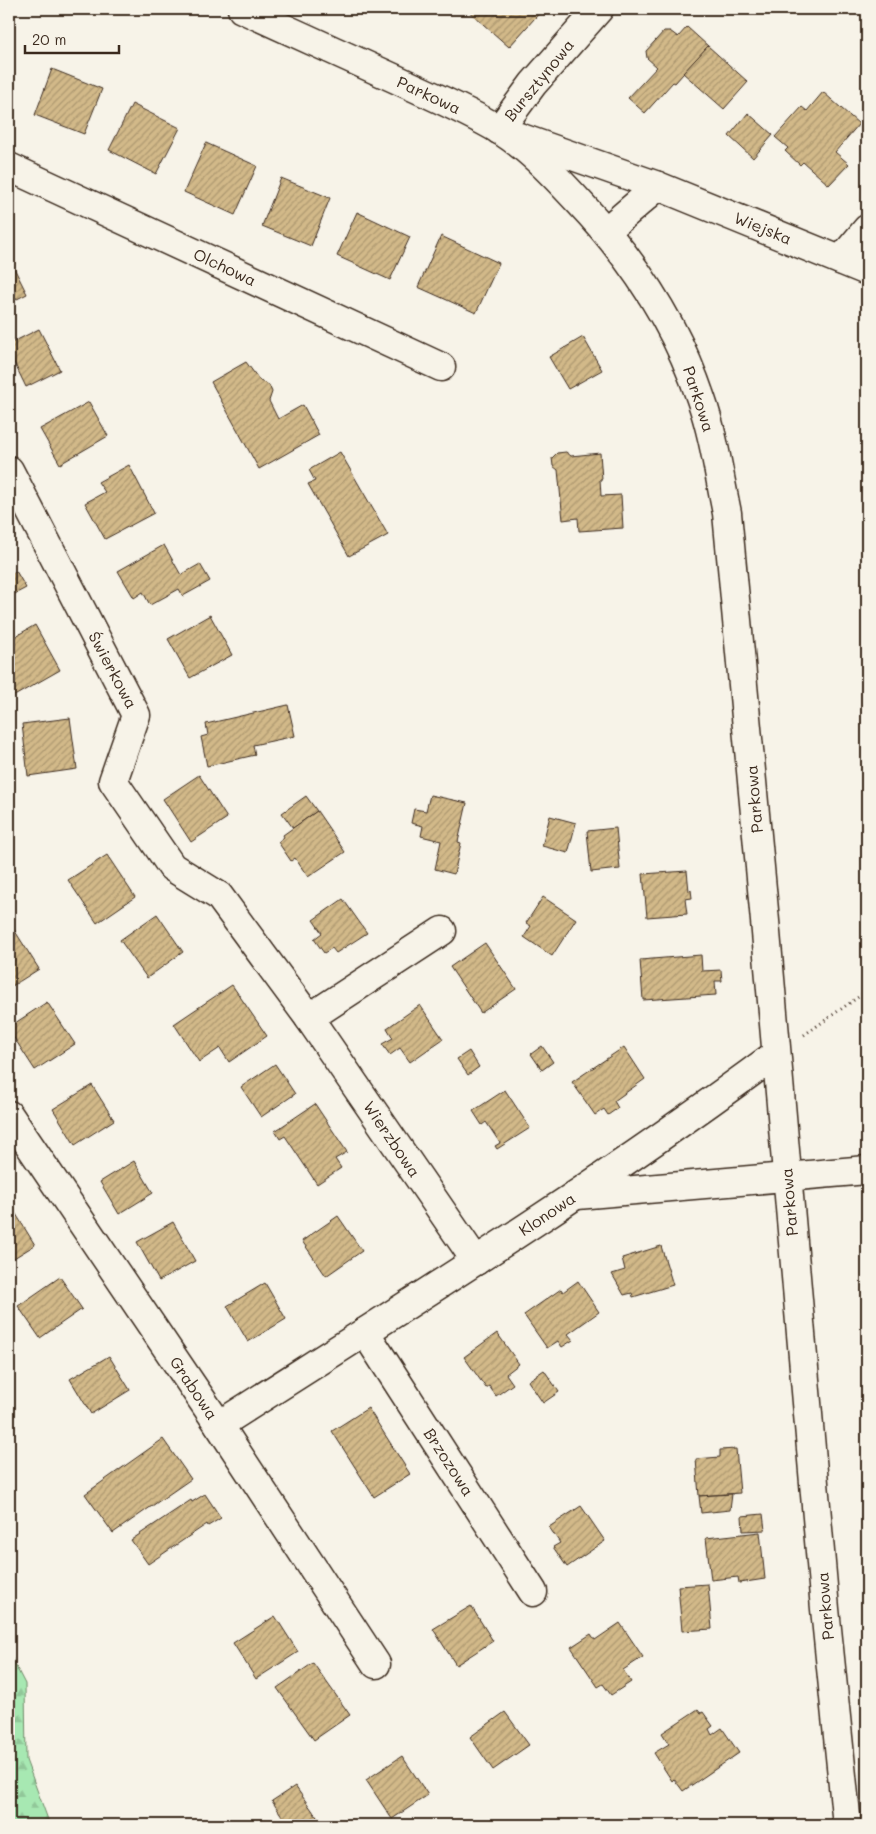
<svg xmlns="http://www.w3.org/2000/svg" width="876" height="1834" viewBox="0 0 876 1834" font-family="Mali,sans-serif">
<style>
.forest{fill:url(#forest-firs);stroke:#718968}
.building{fill:url(#building-hatch);stroke:#3b2a1e}
.lines{fill:none;stroke-linecap:round;stroke-linejoin:round}
.minor-casing{stroke:#3b2a1e;stroke-width:31}
.tertiary-casing{stroke:#3b2a1e;stroke-width:31}
.path{stroke:#3b2a1e;stroke-width:3;stroke-dasharray:1 4;stroke-linecap:butt}
.minor{stroke:#f7f3e8;stroke-width:28}
.tertiary{stroke:#f7f3e8;stroke-width:28}
.labels{text-anchor:middle;stroke-width:4;stroke-linejoin:round;paint-order:stroke}
.street-label{font-size:16px;fill:#3b2a1e;stroke:#f7f3e8}
</style>
<defs>
<pattern id="forest-firs" width="22" height="20" patternUnits="userSpaceOnUse" patternTransform="scale(1.25)"><rect width="22" height="20" fill="#a7e8b2"/><path d="M5 1l3.5 6h-7zM16 11l3.5 6h-7z" fill="#91c799"/></pattern>
<pattern id="building-hatch" width="6" height="6" patternUnits="userSpaceOnUse" patternTransform="scale(1.25)"><rect width="6" height="6" fill="#d2b989"/><path d="M-1 1l2-2M0 6l6-6M5 7l2-2" fill="none" stroke="#ac976f"/></pattern>
</defs>
<rect width="100%" height="100%" fill="#f7f3e8"/>
<filter id="ink" filterUnits="userSpaceOnUse"><feTurbulence type="fractalNoise" baseFrequency=".02" numOctaves="2"/><feDisplacementMap in="SourceGraphic" scale="10" xChannelSelector="R" yChannelSelector="G"/><feConvolveMatrix kernelMatrix="1 2 1 2 8 2 1 2 1" color-interpolation-filters="sRGB"/></filter>
<g filter="url(#ink)">
<polygon class="forest" points="9,1653 25,1684 26,1760 50,1825 9,1825"/>
<g class="building">
<polygon points="466,9 543,9 509,47"/>
<polygon points="687,27 708,46 675,83 673,82 645,113 628,98 657,67 647,58 646,51 664,31 670,31 678,37"/>
<polygon points="708,46 748,82 724,109 683,73"/>
<polygon points="52,69 102,89 84,134 35,115"/>
<polygon points="823,92 859,124 835,152 849,164 829,185 803,162 800,165 785,151 788,148 775,137 802,107 807,111"/>
<polygon points="132,104 180,128 156,174 109,150"/>
<polygon points="748,113 773,135 753,158 729,136"/>
<polygon points="206,143 257,166 235,215 184,192"/>
<polygon points="281,178 330,198 311,246 262,226"/>
<polygon points="357,212 410,237 390,280 337,256"/>
<polygon points="441,236 499,263 476,313 418,287"/>
<polygon points="9,258 27,294 9,303"/>
<polygon points="39,329 60,370 26,387 9,352 9,344"/>
<polygon points="583,337 602,370 568,389 549,357"/>
<polygon points="246,362 260,381 269,385 272,392 269,401 278,419 303,405 319,435 259,469 211,382"/>
<polygon points="89,402 108,436 60,464 40,429"/>
<polygon points="340,452 388,535 349,556 308,484 315,481 309,470"/>
<polygon points="566,452 571,456 600,453 602,479 600,479 601,496 621,495 623,528 579,531 578,518 563,520 558,470 553,466 552,458 557,453"/>
<polygon points="129,465 154,513 105,539 85,503 105,492 98,482"/>
<polygon points="164,545 181,575 200,564 210,581 183,596 179,589 150,605 143,592 134,598 118,571"/>
<polygon points="16,571 26,588 9,597 9,575"/>
<polygon points="210,615 232,655 190,678 168,639"/>
<polygon points="35,625 60,670 9,699 9,640"/>
<polygon points="288,705 295,736 253,745 255,755 207,766 201,737 208,735 206,724"/>
<polygon points="70,718 77,769 28,776 22,724"/>
<polygon points="199,775 227,818 191,842 163,799"/>
<polygon points="430,795 467,803 458,842 461,843 454,874 435,869 441,841 421,836 423,826 411,823 414,809 426,811"/>
<polygon points="306,796 317,811 293,828 282,813"/>
<polygon points="317,811 345,852 308,877 295,858 291,861 278,842 284,837 283,835"/>
<polygon points="550,816 576,823 568,853 542,846"/>
<polygon points="616,828 620,869 591,872 587,831"/>
<polygon points="107,855 135,897 97,923 68,880"/>
<polygon points="687,871 689,891 691,890 692,898 685,899 687,914 647,917 643,874"/>
<polygon points="543,897 576,919 552,956 524,937 531,926 526,923"/>
<polygon points="343,899 367,933 336,953 332,948 324,953 314,939 322,933 313,920"/>
<polygon points="157,914 183,952 147,978 120,940"/>
<polygon points="13,928 39,969 9,988 9,931"/>
<polygon points="485,943 516,989 481,1013 450,967"/>
<polygon points="701,955 702,971 721,970 722,981 715,981 716,995 643,1000 640,960"/>
<polygon points="232,985 267,1036 229,1062 220,1048 199,1062 174,1024"/>
<polygon points="47,1002 75,1044 35,1070 9,1030 9,1027"/>
<polygon points="420,1005 443,1039 410,1062 400,1048 390,1055 382,1044 393,1038 387,1028"/>
<polygon points="542,1046 553,1062 542,1070 531,1054"/>
<polygon points="624,1047 645,1079 614,1101 618,1108 608,1115 604,1109 595,1115 572,1082"/>
<polygon points="469,1051 479,1067 468,1075 457,1059"/>
<polygon points="275,1064 295,1094 261,1117 241,1087"/>
<polygon points="92,1085 114,1120 75,1145 53,1109"/>
<polygon points="505,1090 530,1128 497,1149 495,1146 500,1143 486,1122 482,1125 473,1111"/>
<polygon points="315,1104 347,1152 335,1159 341,1168 317,1184 285,1136 280,1139 275,1131"/>
<polygon points="134,1161 153,1193 119,1214 100,1182"/>
<polygon points="11,1206 35,1245 9,1261 9,1207"/>
<polygon points="338,1216 362,1251 326,1276 302,1241"/>
<polygon points="173,1222 195,1261 159,1281 137,1242"/>
<polygon points="661,1246 673,1285 633,1297 632,1293 624,1295 612,1274 625,1270 622,1258"/>
<polygon points="60,1277 82,1309 40,1338 18,1306"/>
<polygon points="578,1281 599,1312 568,1334 573,1340 562,1347 558,1341 547,1348 524,1315 561,1289 563,1292"/>
<polygon points="265,1283 286,1319 248,1342 227,1306"/>
<polygon points="497,1333 519,1364 506,1374 513,1384 496,1396 489,1386 486,1388 464,1357"/>
<polygon points="109,1356 130,1390 91,1414 70,1379"/>
<polygon points="544,1370 559,1392 543,1403 528,1381"/>
<polygon points="368,1408 410,1474 374,1497 332,1431"/>
<polygon points="163,1439 191,1479 113,1533 85,1494"/>
<polygon points="736,1449 740,1493 699,1496 696,1459 720,1457 720,1450"/>
<polygon points="205,1494 221,1518 208,1526 207,1524 148,1564 131,1540 191,1500 192,1502"/>
<polygon points="732,1494 730,1510 701,1513 699,1496"/>
<polygon points="581,1506 605,1541 567,1567 553,1547 560,1543 549,1527"/>
<polygon points="763,1514 765,1530 743,1531 742,1516"/>
<polygon points="760,1532 765,1579 739,1583 738,1577 711,1580 706,1538"/>
<polygon points="708,1584 712,1629 682,1631 678,1586"/>
<polygon points="471,1606 493,1641 456,1665 433,1629"/>
<polygon points="275,1616 298,1652 256,1679 233,1643"/>
<polygon points="620,1623 643,1657 623,1670 631,1682 611,1695 603,1684 598,1687 571,1647 591,1634 595,1640"/>
<polygon points="313,1663 350,1715 314,1740 277,1688"/>
<polygon points="698,1709 701,1713 703,1712 713,1726 709,1729 712,1735 722,1728 739,1753 683,1791 674,1779 672,1781 654,1753 669,1744 662,1733"/>
<polygon points="505,1712 529,1745 493,1770 470,1737"/>
<polygon points="402,1756 428,1795 392,1819 366,1780"/>
<polygon points="295,1786 319,1820 312,1825 288,1825 272,1801"/>
</g>
<g class="lines">
<g class="minor-casing">
<g id="minor">
<polyline points="599,9 533,84 499,130 658,186"/>
<polyline points="9,167 441,367"/>
<polyline points="606,231 658,186 867,271"/>
<polyline points="841,260 867,229"/>
<polyline points="9,470 136,715 113,781 172,867 219,896 309,1018 476,1261"/>
<polyline points="309,1018 442,931"/>
<polyline points="9,1115 219,1425 376,1664"/>
<polyline points="577,1195 867,1170"/>
<polyline points="365,1332 533,1592"/>
<path d="M219 1425C407 1305 597 1187 776 1054"/>
</g>
</g>
<g class="tertiary-casing">
<path id="tertiary" d="M242 9C293 32 345 56 396 79 430 95 466 110 498 129 529 148 554 175 579 202 633 259 676 324 701 399 714 436 719 475 727 513L765 921 825 1609 847 1825"/>
</g>
<polyline class="path" points="804,1035 867,991"/>
<use href="#minor" class="minor"/>
<use href="#tertiary" class="tertiary"/>
</g>
</g>
<g class="labels">
<g class="street-label">
<text transform="translate(539 80) rotate(-51)" y="6">Bursztynowa</text>
<text transform="translate(429 95) rotate(25)" y="6">Parkowa</text>
<text transform="translate(763 228) rotate(22)" y="6">Wiejska</text>
<text transform="translate(225 267) rotate(25)" y="6">Olchowa</text>
<text transform="translate(699 399) rotate(72)" y="6">Parkowa</text>
<text transform="translate(113 670) rotate(62)" y="6">Świerkowa</text>
<text transform="translate(754 799) rotate(-95)" y="6">Parkowa</text>
<text transform="translate(392 1139) rotate(56)" y="6">Wierzbowa</text>
<text transform="translate(789 1202) rotate(-95)" y="6">Parkowa</text>
<text transform="translate(547 1214) rotate(-34)" y="6">Klonowa</text>
<text transform="translate(194 1388) rotate(56)" y="6">Grabowa</text>
<text transform="translate(449 1462) rotate(57)" y="6">Brzozowa</text>
<text transform="translate(825 1606) rotate(-95)" y="6">Parkowa</text>
</g>
</g>
<rect width="876" height="1834" fill="none" stroke="#f7f3e8" stroke-width="30"/>
<rect x="15" y="15" width="846" height="1804" fill="none" stroke="#3b2a1e" stroke-width="2" filter="url(#ink)"/>
<path d="M25 45v8h94v-8" fill="none" stroke="#3b2a1e" stroke-width="2.5"/>
<text x="32" y="45" font-size="15" fill="#3b2a1e" stroke="#f7f3e8" stroke-width="4" paint-order="stroke">20 m</text>
</svg>
